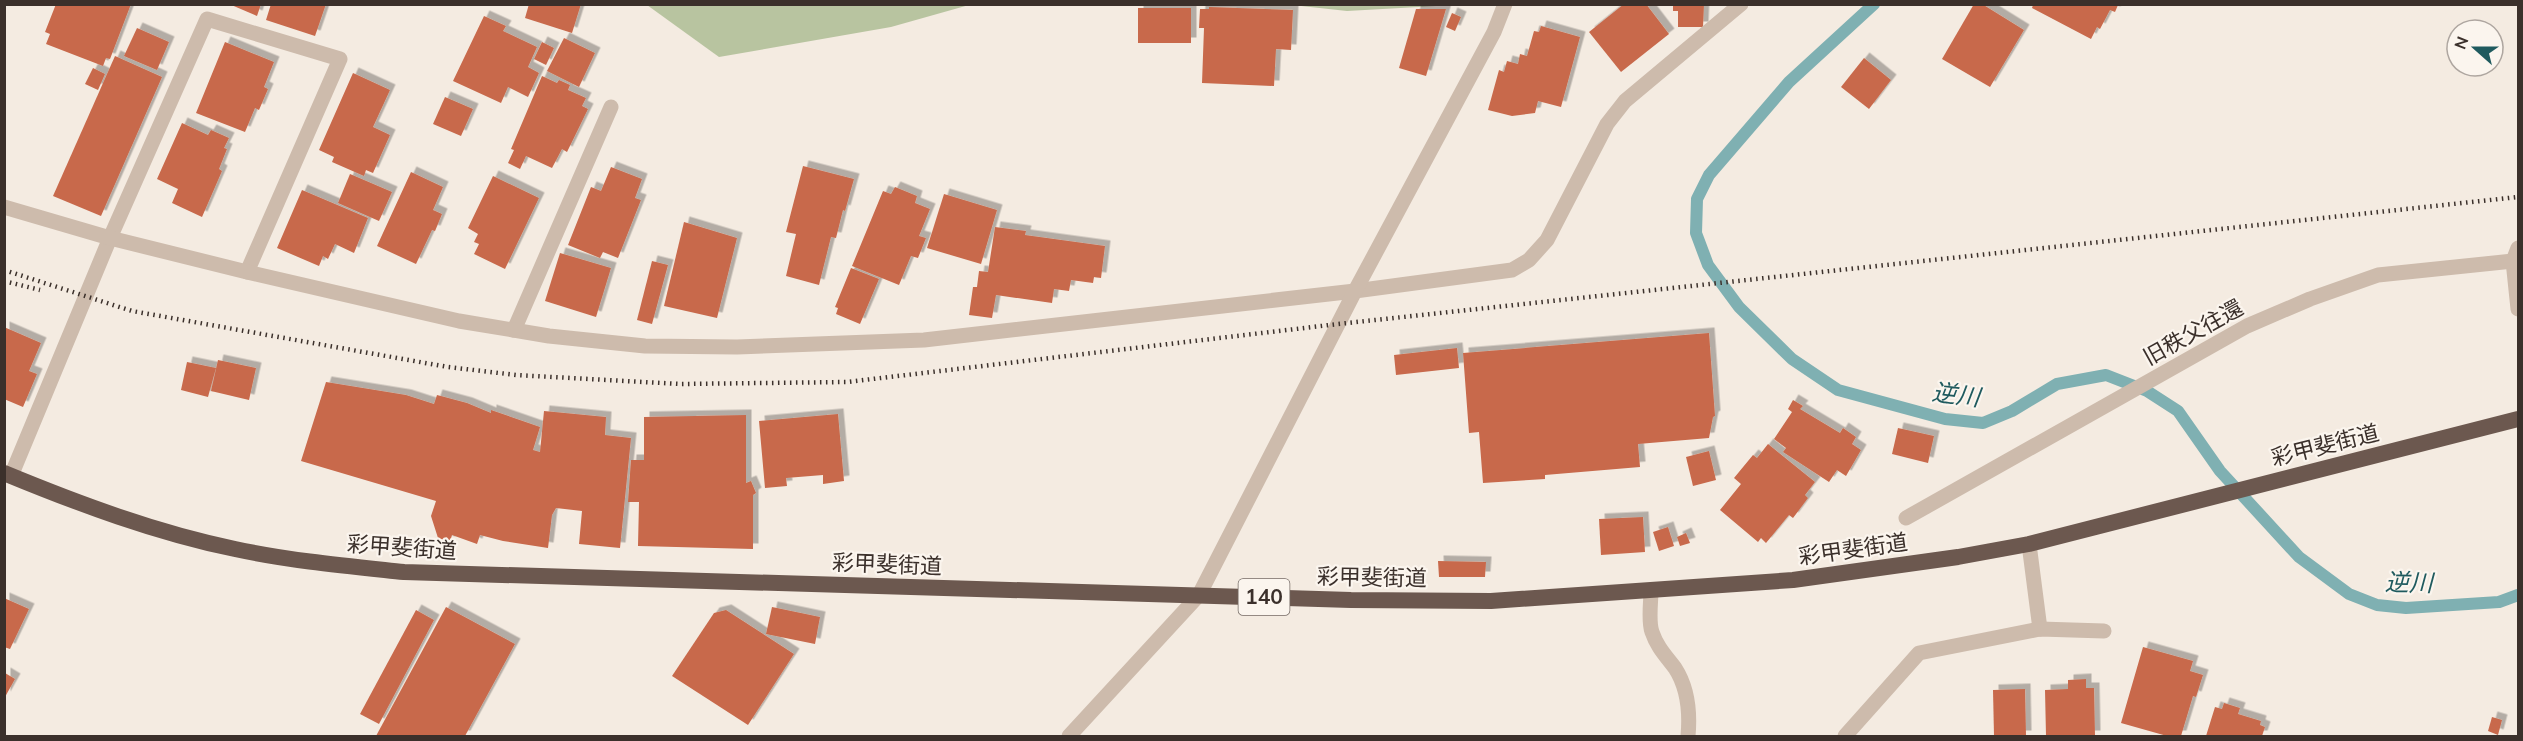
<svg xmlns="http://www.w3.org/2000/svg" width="2523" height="741" viewBox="0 0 2523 741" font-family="Mulish,'Noto Sans JP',sans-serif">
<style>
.green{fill:#b8c4a0}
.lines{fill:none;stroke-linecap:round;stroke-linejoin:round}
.stream{stroke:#7fb0b2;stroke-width:12}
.building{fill:#c8694b;filter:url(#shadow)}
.service{stroke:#cdbbac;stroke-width:15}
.minor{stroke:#cdbbac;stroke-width:15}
.trunk{stroke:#6c584f;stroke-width:16}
.rail{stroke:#3b302b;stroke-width:4.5;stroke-dasharray:1.5 4.5;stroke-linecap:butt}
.labels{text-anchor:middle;stroke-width:4.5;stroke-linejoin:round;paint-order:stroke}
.shield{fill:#fbf5ee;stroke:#756b66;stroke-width:1.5}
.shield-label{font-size:21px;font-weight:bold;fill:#3b302b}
.street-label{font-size:22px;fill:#3b302b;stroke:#fbf5ee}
.water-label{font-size:24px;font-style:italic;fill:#1f5a5e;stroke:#fbf5ee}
</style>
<defs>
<filter id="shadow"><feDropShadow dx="5.5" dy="-5.5" stdDeviation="0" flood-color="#0004"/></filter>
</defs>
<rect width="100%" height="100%" fill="#f4ebe1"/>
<g class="green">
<polygon points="647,5 969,5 891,27 719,57"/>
<polygon points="1292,5 1454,5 1347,11"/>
</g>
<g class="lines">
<polyline class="stream" points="1874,4 1789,82 1709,175 1697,199 1696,233 1708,265 1739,307 1792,359 1838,390 1945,419 1983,423 2012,411 2057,384 2106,375 2147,391 2178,411 2220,471 2299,557 2349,594 2377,605 2406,608 2499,602 2518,595"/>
</g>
<g class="building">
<polygon points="56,4 131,4 110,59 106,58 103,66 46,44 50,34 45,32"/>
<polygon points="229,4 261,4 257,16"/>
<polygon points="271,4 326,4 315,36 266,20"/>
<polygon points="529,4 581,4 572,33 525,18"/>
<polygon points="1624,4 1646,4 1669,34 1621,72 1589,32"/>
<polygon points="1673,4 1704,4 1703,27 1678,27 1678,11 1673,11"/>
<polygon points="1974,4 1982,4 2024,30 1990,87 1942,59"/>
<polygon points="2033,5 2118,5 2115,12 2110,10 2100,29 2097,27 2091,39 2032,8"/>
<polygon points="1209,7 1293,10 1291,50 1276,49 1274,86 1202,83 1204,28 1199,28 1200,9 1209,9"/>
<rect x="1138" y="8" width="53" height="35"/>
<polygon points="1416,9 1446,9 1426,76 1399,68"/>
<polygon points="1452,13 1461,17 1455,31 1446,27"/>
<polygon points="484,16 506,26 503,31 537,47 528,67 539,73 528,97 508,87 501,103 453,81"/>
<polygon points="1541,26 1580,37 1561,107 1538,101 1535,113 1512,116 1488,110 1499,70 1504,72 1507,61 1518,64 1520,54 1527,56 1534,31 1539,32"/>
<polygon points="137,28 169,42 157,70 124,56"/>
<polygon points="564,38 595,53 579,87 547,71"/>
<polygon points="225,42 274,62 264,87 268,89 259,110 255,108 245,132 196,113"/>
<polygon points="542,42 554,48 546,65 534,59"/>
<polygon points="115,56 162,77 101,216 53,196"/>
<polygon points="1864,58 1891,80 1869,109 1841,87"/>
<polygon points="93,68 105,74 98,90 85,84"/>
<polygon points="353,73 390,90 373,127 390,135 373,173 366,170 364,176 332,162 334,157 319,150"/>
<polygon points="542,76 557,83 559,80 570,85 568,90 586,98 582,106 588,109 567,152 562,149 552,168 526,156 520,169 508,163 514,150 511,149"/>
<polygon points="445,97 473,109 461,136 433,124"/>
<polygon points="182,123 208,135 211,130 229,138 224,148 227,149 219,169 222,171 202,217 172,203 178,189 157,179"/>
<polygon points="803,166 854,179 845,211 843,210 836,238 831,237 819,285 786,276 796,234 786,232"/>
<polygon points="611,167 642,179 635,198 641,200 618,258 603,252 600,258 568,245 591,187 601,191"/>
<polygon points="411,172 443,187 433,210 442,214 435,231 432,230 416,264 377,246"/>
<polygon points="350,174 392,192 379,221 338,203"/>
<polygon points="493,176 539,198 505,269 474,254 479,244 474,242 478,234 468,228"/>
<polygon points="895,187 917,196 915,203 930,209 919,236 926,238 918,258 911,256 899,285 852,266 883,191 891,194"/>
<polygon points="302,190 368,218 354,253 335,244 328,259 323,256 319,266 277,248"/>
<polygon points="944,194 997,210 981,264 927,248"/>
<polygon points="684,222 737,238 717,318 664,306"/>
<polygon points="995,227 1026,231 1025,235 1105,246 1101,278 1094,277 1093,283 1071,280 1069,291 1054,289 1052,303 996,295 992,318 969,315 973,287 977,287 979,271 988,272"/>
<polygon points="560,253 611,268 596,317 545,301"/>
<polygon points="652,261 668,265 652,324 637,320"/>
<polygon points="851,268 879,279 860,324 836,314 838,308 835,307"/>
<polygon points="4,327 41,343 29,371 37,374 23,407 4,399"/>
<polygon points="1709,333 1715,416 1713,417 1709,438 1638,444 1640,467 1545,475 1545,479 1483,483 1479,432 1469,433 1463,353"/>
<polygon points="1457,348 1459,368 1396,375 1394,355"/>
<polygon points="218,360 256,368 249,400 211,391"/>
<polygon points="187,362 216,368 208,397 181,390"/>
<polygon points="326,382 406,395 434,404 437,395 467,403 491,413 491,410 540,427 533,450 540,452 544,411 606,417 605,435 631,438 620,548 579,544 582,511 556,508 552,515 548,548 503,541 480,535 477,544 452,535 450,542 438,538 431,516 436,501 301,461"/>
<polygon points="1793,400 1803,406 1800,409 1840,433 1843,428 1856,437 1852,444 1861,450 1846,476 1837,470 1829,482 1783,452 1786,448 1774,439 1792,412 1788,409"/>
<polygon points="838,414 844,481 823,484 823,475 786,478 787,486 765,488 759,421"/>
<polygon points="746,415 746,483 751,481 756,493 753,495 753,549 638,546 639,502 628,502 631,460 644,460 644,417"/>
<polygon points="1898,428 1934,436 1928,463 1892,454"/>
<polygon points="1768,444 1815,482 1805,495 1808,498 1793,518 1789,515 1766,543 1761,538 1758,542 1720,510 1741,484 1734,478 1753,455 1757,458"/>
<polygon points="1709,451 1716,480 1693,486 1686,457"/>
<polygon points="1643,517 1645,552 1601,555 1599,519"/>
<polygon points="1668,527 1674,546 1659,551 1653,532"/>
<polygon points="1686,533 1690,543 1680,546 1677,537"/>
<polygon points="1438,561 1486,562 1485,577 1439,577"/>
<polygon points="4,598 29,609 10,649 4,647"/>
<polygon points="446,607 515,644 465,736 376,736"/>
<polygon points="772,607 820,617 815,644 766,634"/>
<polygon points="416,610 434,620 379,724 360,714"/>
<polygon points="726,610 794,654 748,725 672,676 714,613"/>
<polygon points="2143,647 2193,661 2190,671 2203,675 2196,697 2193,696 2181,736 2167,736 2121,723"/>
<polygon points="5,673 15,679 5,697"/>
<polygon points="2086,679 2086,688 2094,688 2095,736 2046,736 2045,690 2068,689 2068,680"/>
<polygon points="2025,689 2026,736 1994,736 1993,690"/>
<polygon points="2224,703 2240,708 2238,714 2261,721 2260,725 2265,727 2262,736 2206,736 2215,707 2222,709"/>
<polygon points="2492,717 2502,720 2498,735 2488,731"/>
</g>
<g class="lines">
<g class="service">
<polyline points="514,330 611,107"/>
<polyline points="11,476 110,238 207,19 340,59 247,272"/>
<polyline points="2029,544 2040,629"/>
<path d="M1651 590C1651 603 1648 621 1652 632 1657 647 1666 656 1675 668 1688 688 1690 714 1688 736"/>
<polyline points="1845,736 1919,653 2040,629 2104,631"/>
</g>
<g class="minor">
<polyline points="4,207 110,238 247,272 459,321 549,336 645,346 737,347 924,340 1355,291 1512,270 1529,260 1547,240 1607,124 1625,101 1741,4"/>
<polyline points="2518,248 2513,261 2518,309"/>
<polyline points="1906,518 2247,326 2310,299 2378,275 2513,261"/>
<polyline points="1069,736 1199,595 1355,291 1494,32 1505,4"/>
</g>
<path class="trunk" d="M4 473C79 504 157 533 235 549 291 561 347 566 404 572L1351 600 1491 601 1793 580 1958 557 2029 544 2518 419"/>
<g class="rail">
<polyline points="4,270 132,311 448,367 516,375 680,384 847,382 1338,324 2518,197"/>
<polyline points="4,281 40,290"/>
</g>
</g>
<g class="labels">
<rect class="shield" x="1238.5" y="579" width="51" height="36" rx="4.5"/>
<g class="shield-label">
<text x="1264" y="604">140</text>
</g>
<g class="street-label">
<text transform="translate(2193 332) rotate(-29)" y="8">旧秩父往還</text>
<text transform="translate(2325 445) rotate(-14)" y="8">彩甲斐街道</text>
<text transform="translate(402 547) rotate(4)" y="8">彩甲斐街道</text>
<text transform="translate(1853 549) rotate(-8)" y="8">彩甲斐街道</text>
<text transform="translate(887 564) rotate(2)" y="8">彩甲斐街道</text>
<text transform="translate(1372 577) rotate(1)" y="8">彩甲斐街道</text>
</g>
<g class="water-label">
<text transform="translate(1956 395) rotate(7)" y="8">逆川</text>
<text transform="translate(2409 583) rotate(1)" y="8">逆川</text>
</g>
</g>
<rect width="2523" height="741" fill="none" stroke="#3b302b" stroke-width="12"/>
<g transform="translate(2475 48) rotate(291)"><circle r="28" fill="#fbf5ee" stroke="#aea6a0" stroke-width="1.5"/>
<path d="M0-4.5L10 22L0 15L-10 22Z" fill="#1f5a5e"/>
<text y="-9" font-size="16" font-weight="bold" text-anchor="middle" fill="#3b302b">N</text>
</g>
</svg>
